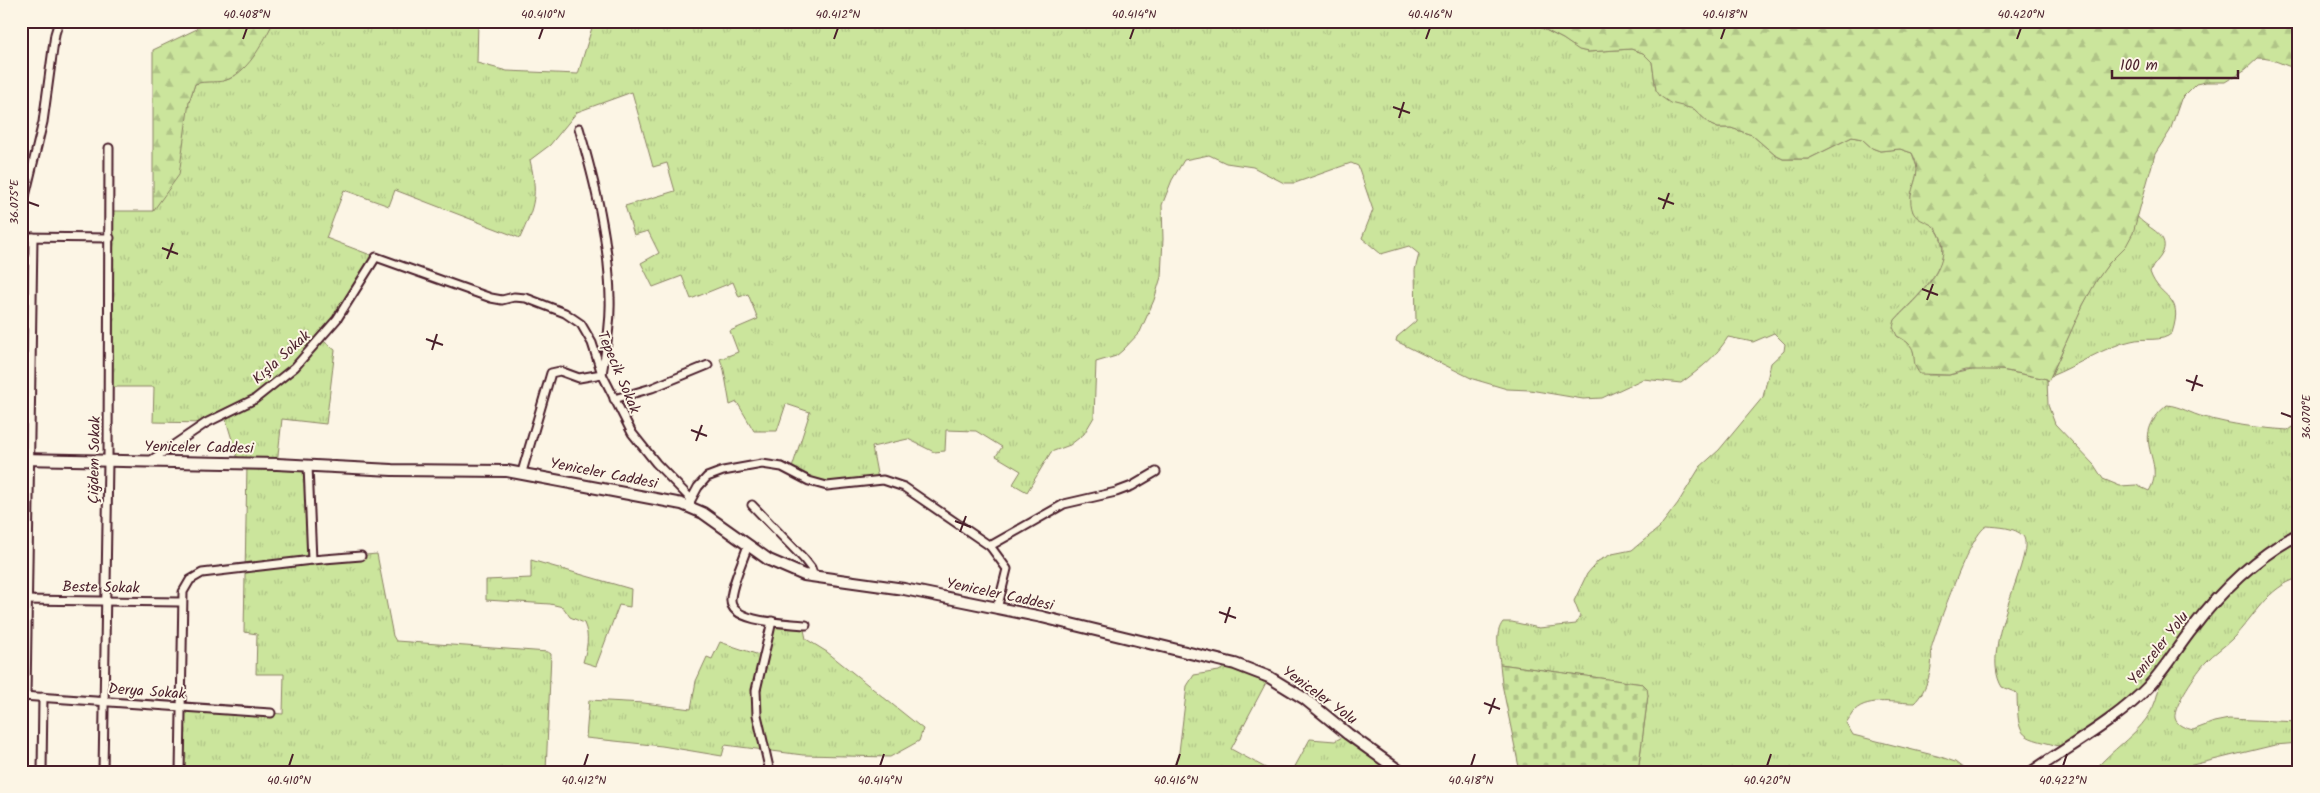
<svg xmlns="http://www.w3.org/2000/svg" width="2320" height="793" viewBox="0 0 2320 793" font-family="Kalam,sans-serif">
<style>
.grass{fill:url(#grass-tufts);stroke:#8a8264}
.forest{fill:url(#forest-firs);stroke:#8a8264}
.cemetery{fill:url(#cemetery-stones);stroke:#8a8264}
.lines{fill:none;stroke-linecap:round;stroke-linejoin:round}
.street-casing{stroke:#4a1f2b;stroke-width:11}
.secondary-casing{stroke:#4a1f2b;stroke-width:14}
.street{stroke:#fcf5e5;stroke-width:7}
.secondary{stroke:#fcf5e5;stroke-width:10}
.ticks{fill:none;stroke:#4a1f2b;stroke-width:2}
.labels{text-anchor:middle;stroke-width:4;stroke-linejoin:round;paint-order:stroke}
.street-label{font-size:15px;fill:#4a1f2b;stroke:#fcf5e5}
.neatline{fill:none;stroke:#4a1f2b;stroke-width:2}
.ticks-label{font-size:12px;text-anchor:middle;fill:#4a1f2b}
</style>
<defs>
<pattern id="grass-tufts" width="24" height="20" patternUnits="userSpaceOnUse" patternTransform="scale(1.25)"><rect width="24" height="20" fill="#cbe59c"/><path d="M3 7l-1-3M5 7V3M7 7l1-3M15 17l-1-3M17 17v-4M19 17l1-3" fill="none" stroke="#b0c487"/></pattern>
<pattern id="forest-firs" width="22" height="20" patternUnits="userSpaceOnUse" patternTransform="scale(1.25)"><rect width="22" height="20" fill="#cbe59c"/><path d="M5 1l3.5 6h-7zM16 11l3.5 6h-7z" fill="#b0c487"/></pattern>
<pattern id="cemetery-stones" width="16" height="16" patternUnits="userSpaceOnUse" patternTransform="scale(1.25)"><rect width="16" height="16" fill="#cbe59c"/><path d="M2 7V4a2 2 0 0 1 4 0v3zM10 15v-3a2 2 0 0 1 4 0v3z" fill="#b0c487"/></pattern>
</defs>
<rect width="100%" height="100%" fill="#fcf5e5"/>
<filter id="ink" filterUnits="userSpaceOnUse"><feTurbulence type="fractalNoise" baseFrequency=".02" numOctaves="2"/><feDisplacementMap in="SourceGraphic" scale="10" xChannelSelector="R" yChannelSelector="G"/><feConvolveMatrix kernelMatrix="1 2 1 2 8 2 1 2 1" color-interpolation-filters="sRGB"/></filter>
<g filter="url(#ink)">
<g class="grass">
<path d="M274 21H478L477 63 507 71 578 74 594 21H1528L1563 39 1580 50 1588 52 1631 49 1643 53 1652 62 1656 90 1694 109 1711 125 1718 128H1731L1752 135 1775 155 1783 159H1808L1852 137 1862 139 1872 148 1880 151 1900 149 1912 153 1918 170 1911 196 1913 212C1920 218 1931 222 1935 228 1961 262 1915 297 1895 320L1897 336 1909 343 1913 349 1915 363 1928 375H1949L1976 369 2001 370 2047 379 2048 405 2055 424 2094 465 2103 479 2120 486 2136 485 2149 491C2168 460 2126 440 2167 405 2180 406 2191 414 2204 417 2232 425 2260 428 2288 430L2299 422V578C2267 587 2254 617 2232 639 2224 647 2214 653 2206 662 2198 670 2173 706 2175 718 2177 726 2186 728 2193 730L2214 722 2229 719 2299 722V743L2275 745 2176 769 2171 772H2093C2122 737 2159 727 2160 674L2149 687 2066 748C2020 735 2018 743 2017 693L2002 687C1977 647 2037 554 2023 536 2015 527 1998 527 1987 526 1970 533 1937 628 1931 649 1934 666 1927 691 1914 703 1897 703 1869 697 1855 710 1852 713 1849 719 1846 723L1853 735 1941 757 1955 762 1964 769 1963 772H1638L1648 695 1643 684 1500 664C1499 651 1494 633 1503 622H1512L1539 628 1576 624 1580 616 1574 601 1587 574 1598 561 1612 554 1632 550 1659 528 1678 503 1700 467 1719 450 1763 397 1771 363 1784 351 1785 344 1774 333 1753 342 1728 337C1716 357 1700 369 1681 383L1643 379 1602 398 1583 399 1530 390 1507 389 1473 379 1396 341 1397 337 1416 321 1415 270 1419 254 1409 246 1381 254 1362 238 1373 210 1358 166 1351 163 1295 183H1284L1253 167 1226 163 1209 155 1184 160 1172 180 1162 205 1163 239 1161 277 1154 300 1140 332 1123 350 1116 356 1096 362 1094 417 1084 434 1070 445 1051 452 1027 492 1013 484 1021 471 996 456 1002 447 976 431 946 430 945 451 934 452 908 439 872 447 878 479 833 487 791 471 810 412 786 404 777 431H754L737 402 730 405 724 370 720 359 738 352 730 331 758 319 748 294 739 297 733 282 691 299 682 276 653 287 641 263 659 253 648 231 634 235 625 206 675 191 667 163 653 167 632 92 577 112 550 145 530 160C538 195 535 205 520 238L395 190 389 206 344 190 326 238 376 257 321 339 335 350 326 424 282 419 277 464 308 466 312 560 377 554 393 636 396 641 548 652 551 654 546 772H180L181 707 283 714 284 674H256L257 634 244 632 247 464 239 463 224 413 206 423 153 422 154 387H108L110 211H153L195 84C205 80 215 83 226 80 244 76 265 37 274 21Z"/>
<path d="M2137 216C2145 228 2170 233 2163 252 2160 259 2153 264 2150 272 2160 301 2185 293 2172 333 2162 343 2145 337 2131 341 2106 346 2076 366 2051 376 2066 344 2078 311 2096 281 2111 257 2130 245 2137 216Z"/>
<path d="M531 560 631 589 630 607 619 605 596 666 583 662C587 648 590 637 584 623L570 617 563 607 550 604 486 600V580L531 578Z"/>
<polygon points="772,621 803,625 806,639 827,652 923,729 919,741 890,757 803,755 725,745 722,756 662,746 586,738 589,700 644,703 691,709 696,681 707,657 712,659 720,642 762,656"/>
<polygon points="1231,663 1269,677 1231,749 1273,772 1172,772 1179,752 1187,686 1194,675 1219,671"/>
<polygon points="1348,734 1401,772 1292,772 1310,739 1335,741"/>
</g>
<g class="forest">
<path d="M194 21H274C263 42 251 68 229 79 219 84 206 80 195 84L189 102 179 175 153 211V50L197 29Z"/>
<path d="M1528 21H2299V69C2283 66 2275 58 2258 58L2246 69 2225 82H2206L2196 84 2181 99 2170 131 2155 154 2133 233 2126 246 2109 263 2097 280 2083 305 2048 382 2047 379 2002 370H1966L1949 375 1920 374C1907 359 1924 349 1897 336L1893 327 1895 320C1915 298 1959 264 1937 230 1931 221 1917 222 1913 212 1904 188 1926 178 1912 153L1900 149 1880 151 1872 148 1862 139 1852 137 1808 159H1783L1775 155 1752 135 1731 128H1718L1711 125 1694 109 1670 103 1660 96 1656 90 1652 62 1643 53 1631 49 1588 52 1579 50 1563 39Z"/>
</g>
<polygon class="cemetery" points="1500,664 1643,684 1647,688 1648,695 1638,772 1520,772 1502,684"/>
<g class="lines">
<g class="street-casing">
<g id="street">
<polyline points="21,213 43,122 55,34 59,21"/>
<polyline points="21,237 110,238"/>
<polyline points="614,399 652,388 708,365"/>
<polyline points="150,461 206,423 255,399 295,367 337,319 376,257 491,298 502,300 514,297 526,298 565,313 581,324 592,343 602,374 632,433 656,463 690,498 691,507"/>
<path d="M522 472 551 373 560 371 579 378 602 374C606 349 611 323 610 298 609 239 595 183 579 128"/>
<polyline points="691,500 698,487 707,477 723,471 762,464 782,467 809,481 827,486 883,480 904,487 990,546"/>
<polyline points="752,505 804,559 811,568 814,577"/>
<path d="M748 545C743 561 731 585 731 600 730 623 788 623 806 625"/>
<polyline points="312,560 361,556"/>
<polyline points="21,600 181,602"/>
<polyline points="997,609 1007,569 990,546 1064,504 1116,492 1132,486 1156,472"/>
<polyline points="22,696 271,713"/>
<polyline points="26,696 33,237"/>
<polyline points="42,772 43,697"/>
<polyline points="103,772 108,461 109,148"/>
<polyline points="180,772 183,592 190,580 202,573 312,560 308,466"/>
<polyline points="770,772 757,715 756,690 772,621"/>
</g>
</g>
<g class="secondary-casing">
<g id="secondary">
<polyline points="21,459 277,464 392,470 507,471 682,504 703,513 769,560 804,575 904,589 1042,617 1235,664 1269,677 1305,699 1348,734 1401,772"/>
<path d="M2032 772C2069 746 2118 719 2148 687 2165 669 2177 648 2192 629 2221 590 2255 557 2299 534"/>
</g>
</g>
<use href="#street" class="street"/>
<use href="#secondary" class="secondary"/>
</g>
</g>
<path class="ticks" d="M243 39 247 28M539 39 543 28M834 39 838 28M1130 39 1134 28M1426 39 1430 28M1721 39 1725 28M2017 39 2021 28M1393 107 1410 113M1399 118 1404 102M1658 198 1674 204M28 202 39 206M1663 209 1669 193M162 248 178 254M167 259 173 243M1922 289 1938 295M1927 300 1933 284M426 339 443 345M432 350 437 334M2186 380 2203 386M2192 391 2197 375M2281 413 2292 417M691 430 707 436M696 441 702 425M955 521 971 527M960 532 966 516M1219 612 1236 618M1225 623 1230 607M1484 703 1500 709M1489 714 1495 698M289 766 293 754M584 766 588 754M880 766 884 754M1176 766 1180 754M1471 766 1475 754M1767 766 1771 754M2063 766 2067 754"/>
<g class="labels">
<g class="street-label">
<text transform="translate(281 357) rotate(-42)" y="5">Kışla Sokak</text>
<text transform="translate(619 372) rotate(67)" y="5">Tepecik Sokak</text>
<text transform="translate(199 447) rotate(1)" y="5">Yeniceler Caddesi</text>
<text transform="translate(94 460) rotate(-89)" y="5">Çiğdem Sokak</text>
<text transform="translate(604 473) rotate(11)" y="5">Yeniceler Caddesi</text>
<text transform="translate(101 587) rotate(1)" y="5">Beste Sokak</text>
<text transform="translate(1000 594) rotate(12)" y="5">Yeniceler Caddesi</text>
<text transform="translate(2158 648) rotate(-52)" y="5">Yeniceler Yolu</text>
<text transform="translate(147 691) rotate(4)" y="5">Derya Sokak</text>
<text transform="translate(1320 695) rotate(36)" y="5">Yeniceler Yolu</text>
</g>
</g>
<rect width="2320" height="793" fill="none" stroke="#fcf5e5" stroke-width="55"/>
<path d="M2112 70v8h126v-8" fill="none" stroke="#4a1f2b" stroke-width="2.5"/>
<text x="2120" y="70" font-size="15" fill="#4a1f2b" stroke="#fcf5e5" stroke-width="4" paint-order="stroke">100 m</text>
<rect x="28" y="28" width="2264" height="738" class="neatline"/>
<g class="ticks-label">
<text x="247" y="18">40.408°N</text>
<text x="543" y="18">40.410°N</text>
<text x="838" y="18">40.412°N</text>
<text x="1134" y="18">40.414°N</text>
<text x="1430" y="18">40.416°N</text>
<text x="1725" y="18">40.418°N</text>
<text x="2021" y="18">40.420°N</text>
<text transform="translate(14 202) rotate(-90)" y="4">36.075°E</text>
<text transform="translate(2306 417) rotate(-90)" y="4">36.070°E</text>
<text x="289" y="784">40.410°N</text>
<text x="584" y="784">40.412°N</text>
<text x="880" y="784">40.414°N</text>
<text x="1176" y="784">40.416°N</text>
<text x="1471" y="784">40.418°N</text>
<text x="1767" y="784">40.420°N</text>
<text x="2063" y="784">40.422°N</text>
</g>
</svg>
